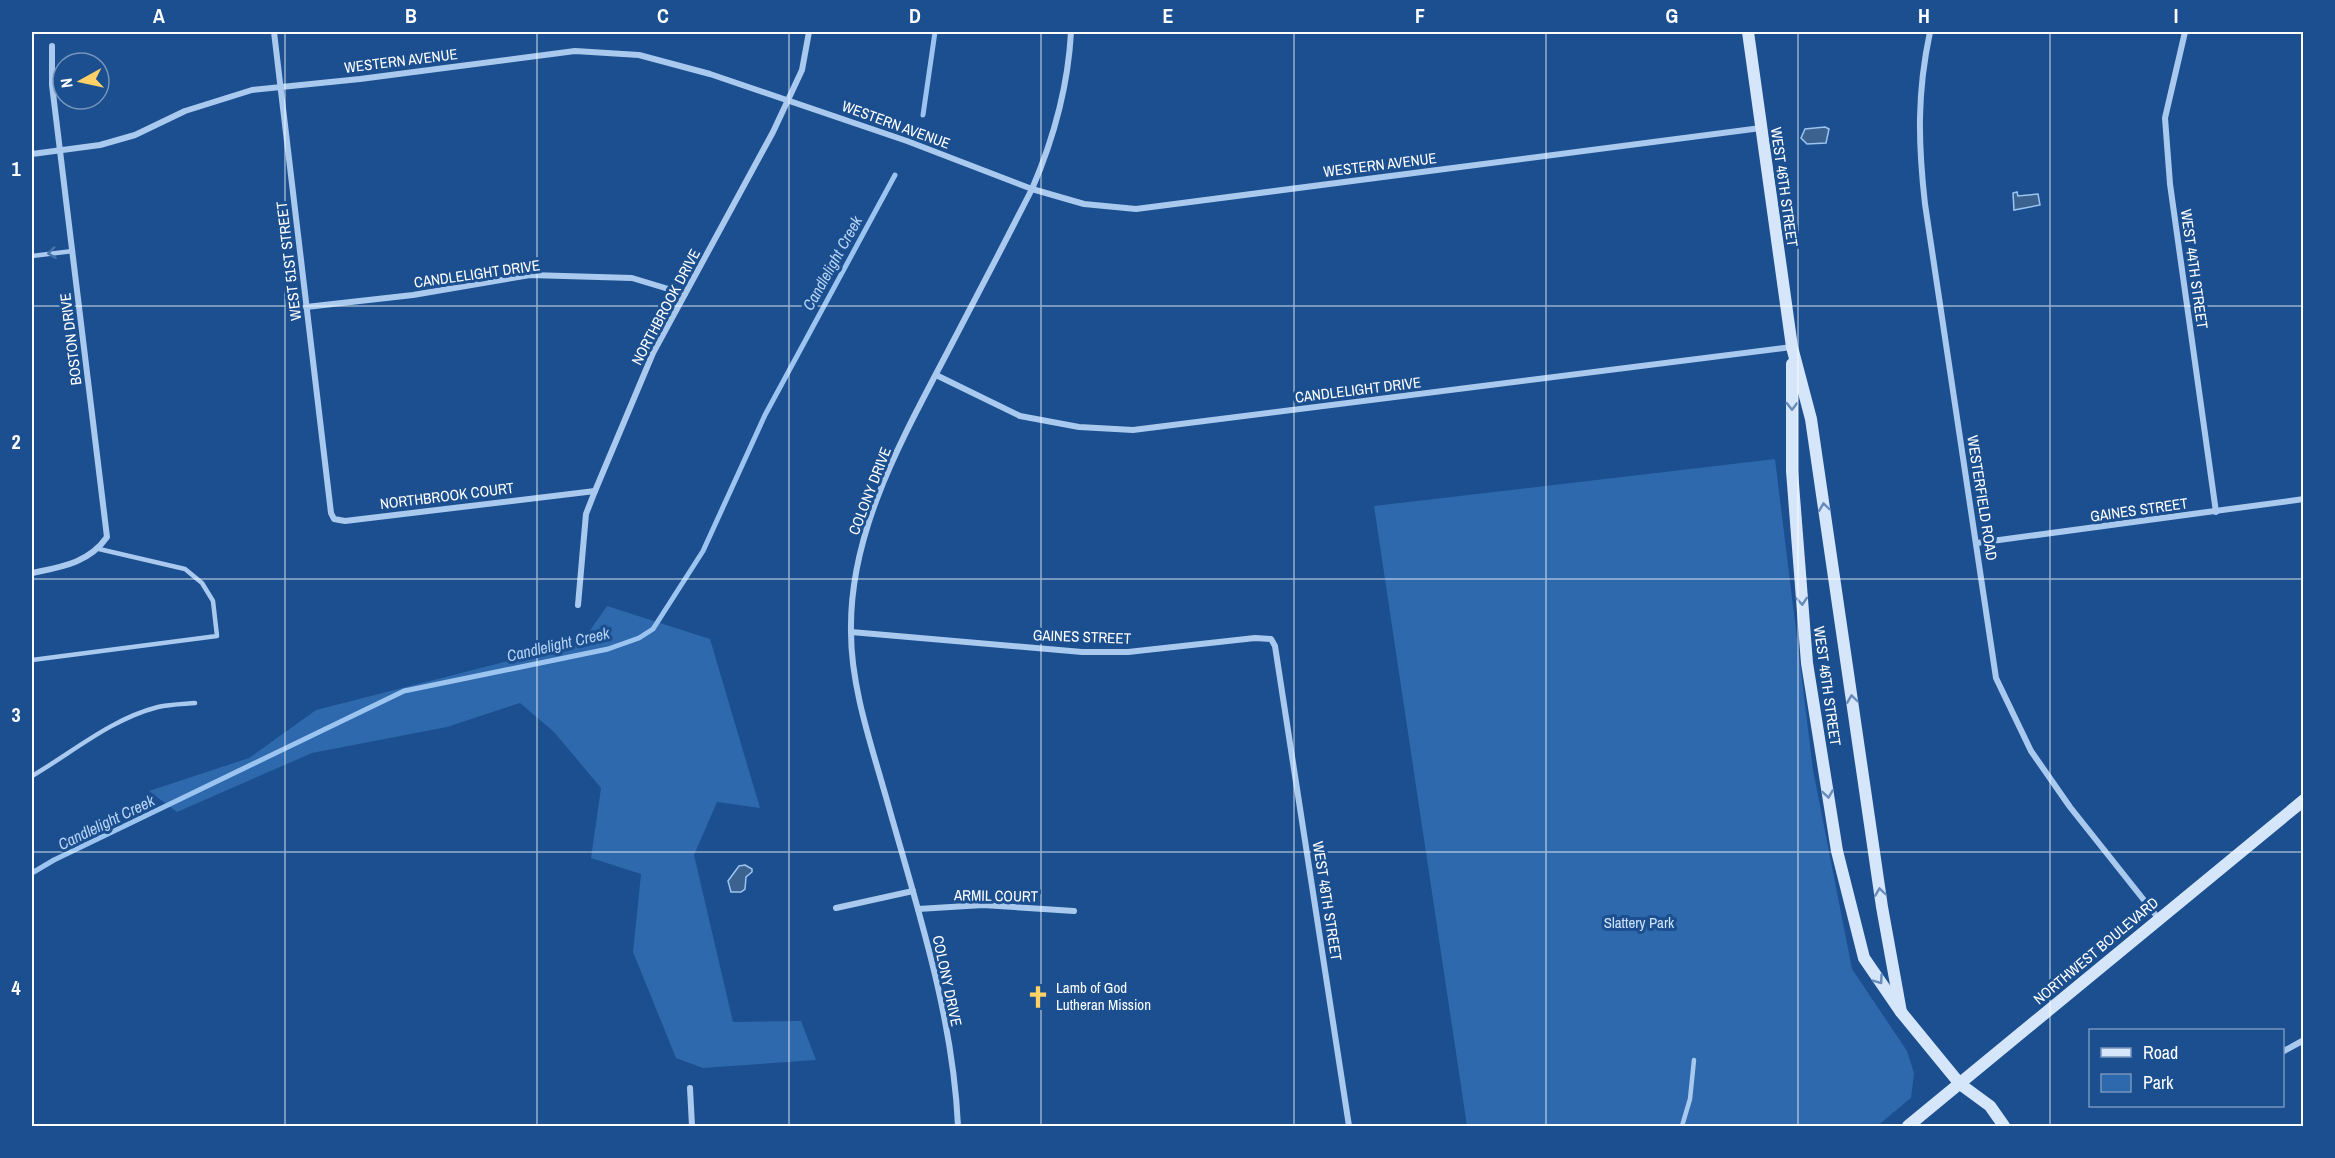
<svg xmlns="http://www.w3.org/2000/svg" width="2335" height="1158" viewBox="0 0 2335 1158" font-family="'Archivo Narrow',sans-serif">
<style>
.green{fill:#2e69ad}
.water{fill:#3c6290;stroke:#9cc4f0;stroke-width:1.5}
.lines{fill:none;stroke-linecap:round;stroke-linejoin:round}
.stream{stroke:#9cc4f0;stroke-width:5}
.lane{stroke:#a9c9ee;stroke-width:4.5}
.street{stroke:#a9c9ee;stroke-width:6}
.secondary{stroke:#d6e6fa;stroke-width:12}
.oneway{stroke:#4674ac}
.oneway2{stroke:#668bba}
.grid{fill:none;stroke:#fff;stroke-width:1.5;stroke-opacity:0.55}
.labels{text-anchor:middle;stroke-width:6;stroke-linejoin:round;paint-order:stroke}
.street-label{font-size:15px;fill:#fff;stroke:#1b4f8f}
.park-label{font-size:15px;fill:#cfe3fa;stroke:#1b4f8f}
.poi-label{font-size:15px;fill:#fff;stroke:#1b4f8f;text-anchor:start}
.water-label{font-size:16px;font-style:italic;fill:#b5d3f5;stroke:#1b4f8f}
.neatline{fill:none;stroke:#fff;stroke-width:2}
.grid-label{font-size:20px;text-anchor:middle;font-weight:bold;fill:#fff}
</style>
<rect width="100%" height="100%" fill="#1b4f8f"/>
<g class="green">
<polygon points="1775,459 1813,770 1852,969 1907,1051 1914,1073 1911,1098 1877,1126 1467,1126 1374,506"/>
<polygon points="607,606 710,639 760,808 717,802 694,855 733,1022 801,1021 816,1060 703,1068 676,1058 633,952 641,874 591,858 601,788 554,732 520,703 447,727 312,753 177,812 149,791 249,758 316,710 582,642"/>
</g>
<g class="water">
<polygon points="1825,127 1829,129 1826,143 1807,144 1801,138 1805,129"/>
<polygon points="2017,192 2018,196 2038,194 2040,205 2014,210 2013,193"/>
<polygon points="745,865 752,869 752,872 746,877 745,889 741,892 731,892 728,881 739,866"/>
</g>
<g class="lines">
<g class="stream">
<polyline points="923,115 935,32"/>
<polyline points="32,873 54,860 404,691 608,649 639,638 653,629 703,551 765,415 895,175"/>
</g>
<g class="lane">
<polyline points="32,256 73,251"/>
<polyline points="32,660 217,636 213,601 202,583 185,569 99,549"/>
<path d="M32 776C73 752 111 719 158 707 170 704 183 704 195 703"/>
<polyline points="1682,1126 1690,1099 1694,1060"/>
</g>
<g class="street">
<polyline points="274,32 331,513 334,519 345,521 595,491"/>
<path d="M1930 32C1917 93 1918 142 1925 204L1996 678 2031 751 2070 807 2159 919"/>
<polyline points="2185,32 2165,118 2170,184 2216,512"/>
<polyline points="32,154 100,145 135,135 185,111 252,90 360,79 575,51 639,55 710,74 907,141 1032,189 1084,204 1136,209 1761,128"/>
<polyline points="306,307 413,295 530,275 632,278 685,294"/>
<polyline points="936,375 1020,416 1079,427 1133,430 1792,347"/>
<polyline points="1977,543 2304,499"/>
<path d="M32 573C61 567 89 563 107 537L52 85V46"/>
<polyline points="578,605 586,514 595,491 653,353 773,132 802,70 809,32"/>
<polyline points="851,632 1082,652 1128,652 1255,638 1271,639 1275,646 1349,1126"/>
<polyline points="836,908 913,891"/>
<polyline points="918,909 983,905 1074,911"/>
<polyline points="2282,1052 2304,1040"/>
<polyline points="690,1088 692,1126"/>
<path d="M958 1126C953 1014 916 904 886 797 871 744 851 687 851 632 849 532 902 439 947 353 976 298 1004 244 1032 189 1054 138 1068 88 1071 32"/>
</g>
<g class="secondary">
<polyline points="1748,32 1792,347 1811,419 1882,907 1901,1012"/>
<polyline points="1792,364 1792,471 1807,663 1837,851 1864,958 1901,1012 1960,1084 1990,1106 2004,1126"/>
<polyline points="1908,1126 2304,800"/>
</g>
</g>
<defs><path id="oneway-chevron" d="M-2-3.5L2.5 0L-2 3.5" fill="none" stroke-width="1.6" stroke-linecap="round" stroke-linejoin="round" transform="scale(1.5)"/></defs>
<use class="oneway" href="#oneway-chevron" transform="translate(52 253) rotate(173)"/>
<g class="oneway2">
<use href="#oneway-chevron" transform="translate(1792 406) rotate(90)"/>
<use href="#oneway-chevron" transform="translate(1824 507) rotate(-98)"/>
<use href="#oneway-chevron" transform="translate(1802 601) rotate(86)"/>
<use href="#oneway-chevron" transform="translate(1852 699) rotate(-98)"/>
<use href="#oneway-chevron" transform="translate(1828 794) rotate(81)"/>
<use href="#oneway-chevron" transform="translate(1880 892) rotate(-98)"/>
<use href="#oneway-chevron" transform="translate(1879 980) rotate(55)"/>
</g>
<path class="grid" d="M285 32V1126M537 32V1126M789 32V1126M1041 32V1126M1294 32V1126M1546 32V1126M1798 32V1126M2050 32V1126M32 306H2304M32 579H2304M32 852H2304"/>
<defs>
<g id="church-bare" transform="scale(1.8)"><path d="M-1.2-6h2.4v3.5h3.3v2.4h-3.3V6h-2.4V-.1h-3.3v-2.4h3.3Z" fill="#ffd166" stroke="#1b4f8f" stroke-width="2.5" paint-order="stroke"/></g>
</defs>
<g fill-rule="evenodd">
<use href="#church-bare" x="1038" y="997"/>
</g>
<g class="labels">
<g class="street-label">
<text transform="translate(401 61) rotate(-7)" y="5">WESTERN AVENUE</text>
<text transform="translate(896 125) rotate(20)" y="5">WESTERN AVENUE</text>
<text transform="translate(1380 165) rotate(-7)" y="5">WESTERN AVENUE</text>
<text transform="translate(1784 187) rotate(82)" y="5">WEST 46TH STREET</text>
<text transform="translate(289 261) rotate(-97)" y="5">WEST 51ST STREET</text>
<text transform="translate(2194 269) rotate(82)" y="5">WEST 44TH STREET</text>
<text transform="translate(477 274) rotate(-8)" y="5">CANDLELIGHT DRIVE</text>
<text transform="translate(666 307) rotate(-62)" y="5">NORTHBROOK DRIVE</text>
<text transform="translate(71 339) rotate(-97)" y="5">BOSTON DRIVE</text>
<text transform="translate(1358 390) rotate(-7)" y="5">CANDLELIGHT DRIVE</text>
<text transform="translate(870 491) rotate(-69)" y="5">COLONY DRIVE</text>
<text transform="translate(447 496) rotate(-7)" y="5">NORTHBROOK COURT</text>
<text transform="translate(1982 498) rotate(81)" y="5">WESTERFIELD ROAD</text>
<text transform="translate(2139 510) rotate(-8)" y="5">GAINES STREET</text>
<text transform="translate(1082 637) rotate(2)" y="5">GAINES STREET</text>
<text transform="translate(1827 686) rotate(82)" y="5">WEST 46TH STREET</text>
<text transform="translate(996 896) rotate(1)" y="5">ARMIL COURT</text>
<text transform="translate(1327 901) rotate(81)" y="5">WEST 48TH STREET</text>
<text transform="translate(2096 951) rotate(-40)" y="5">NORTHWEST BOULEVARD</text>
<text transform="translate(947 981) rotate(78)" y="5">COLONY DRIVE</text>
</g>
<g class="park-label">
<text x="1639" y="928">Slattery Park</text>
</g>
<g class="poi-label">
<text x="1056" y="993">Lamb of God<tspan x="1056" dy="17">Lutheran Mission</tspan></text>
</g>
<g class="water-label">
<text transform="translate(832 263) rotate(-61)" y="6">Candlelight Creek</text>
<text transform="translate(558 644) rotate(-13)" y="6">Candlelight Creek</text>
<text transform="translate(106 822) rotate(-26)" y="6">Candlelight Creek</text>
</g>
</g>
<rect width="2335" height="1158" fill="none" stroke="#1b4f8f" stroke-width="66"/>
<rect x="2089" y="1029" width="195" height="78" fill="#1b4f8f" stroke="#7695bc" stroke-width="1.5"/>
<rect x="2101" y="1048" width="30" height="9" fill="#d6e6fa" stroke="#7695bc" stroke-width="1.5"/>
<text x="2143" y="1059" font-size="18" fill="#ffffff">Road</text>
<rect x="2101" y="1074" width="30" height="18" fill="#2e69ad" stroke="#7695bc" stroke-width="1.5"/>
<text x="2143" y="1089" font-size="18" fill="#ffffff">Park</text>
<g transform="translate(81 81) rotate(262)"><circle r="28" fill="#1b4f8f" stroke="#7695bc" stroke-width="1.5"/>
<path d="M0-4.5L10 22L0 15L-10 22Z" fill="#ffd166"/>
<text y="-9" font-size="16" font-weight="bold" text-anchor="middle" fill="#ffffff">N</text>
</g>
<rect x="33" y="33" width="2269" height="1092" class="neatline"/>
<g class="grid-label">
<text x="159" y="23">A</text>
<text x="411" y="23">B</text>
<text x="663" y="23">C</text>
<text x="915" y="23">D</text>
<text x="1168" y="23">E</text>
<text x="1420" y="23">F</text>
<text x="1672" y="23">G</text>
<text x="1924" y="23">H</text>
<text x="2176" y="23">I</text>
<text x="16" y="176">1</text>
<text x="16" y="449">2</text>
<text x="16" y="722">3</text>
<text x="16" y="995">4</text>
</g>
</svg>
